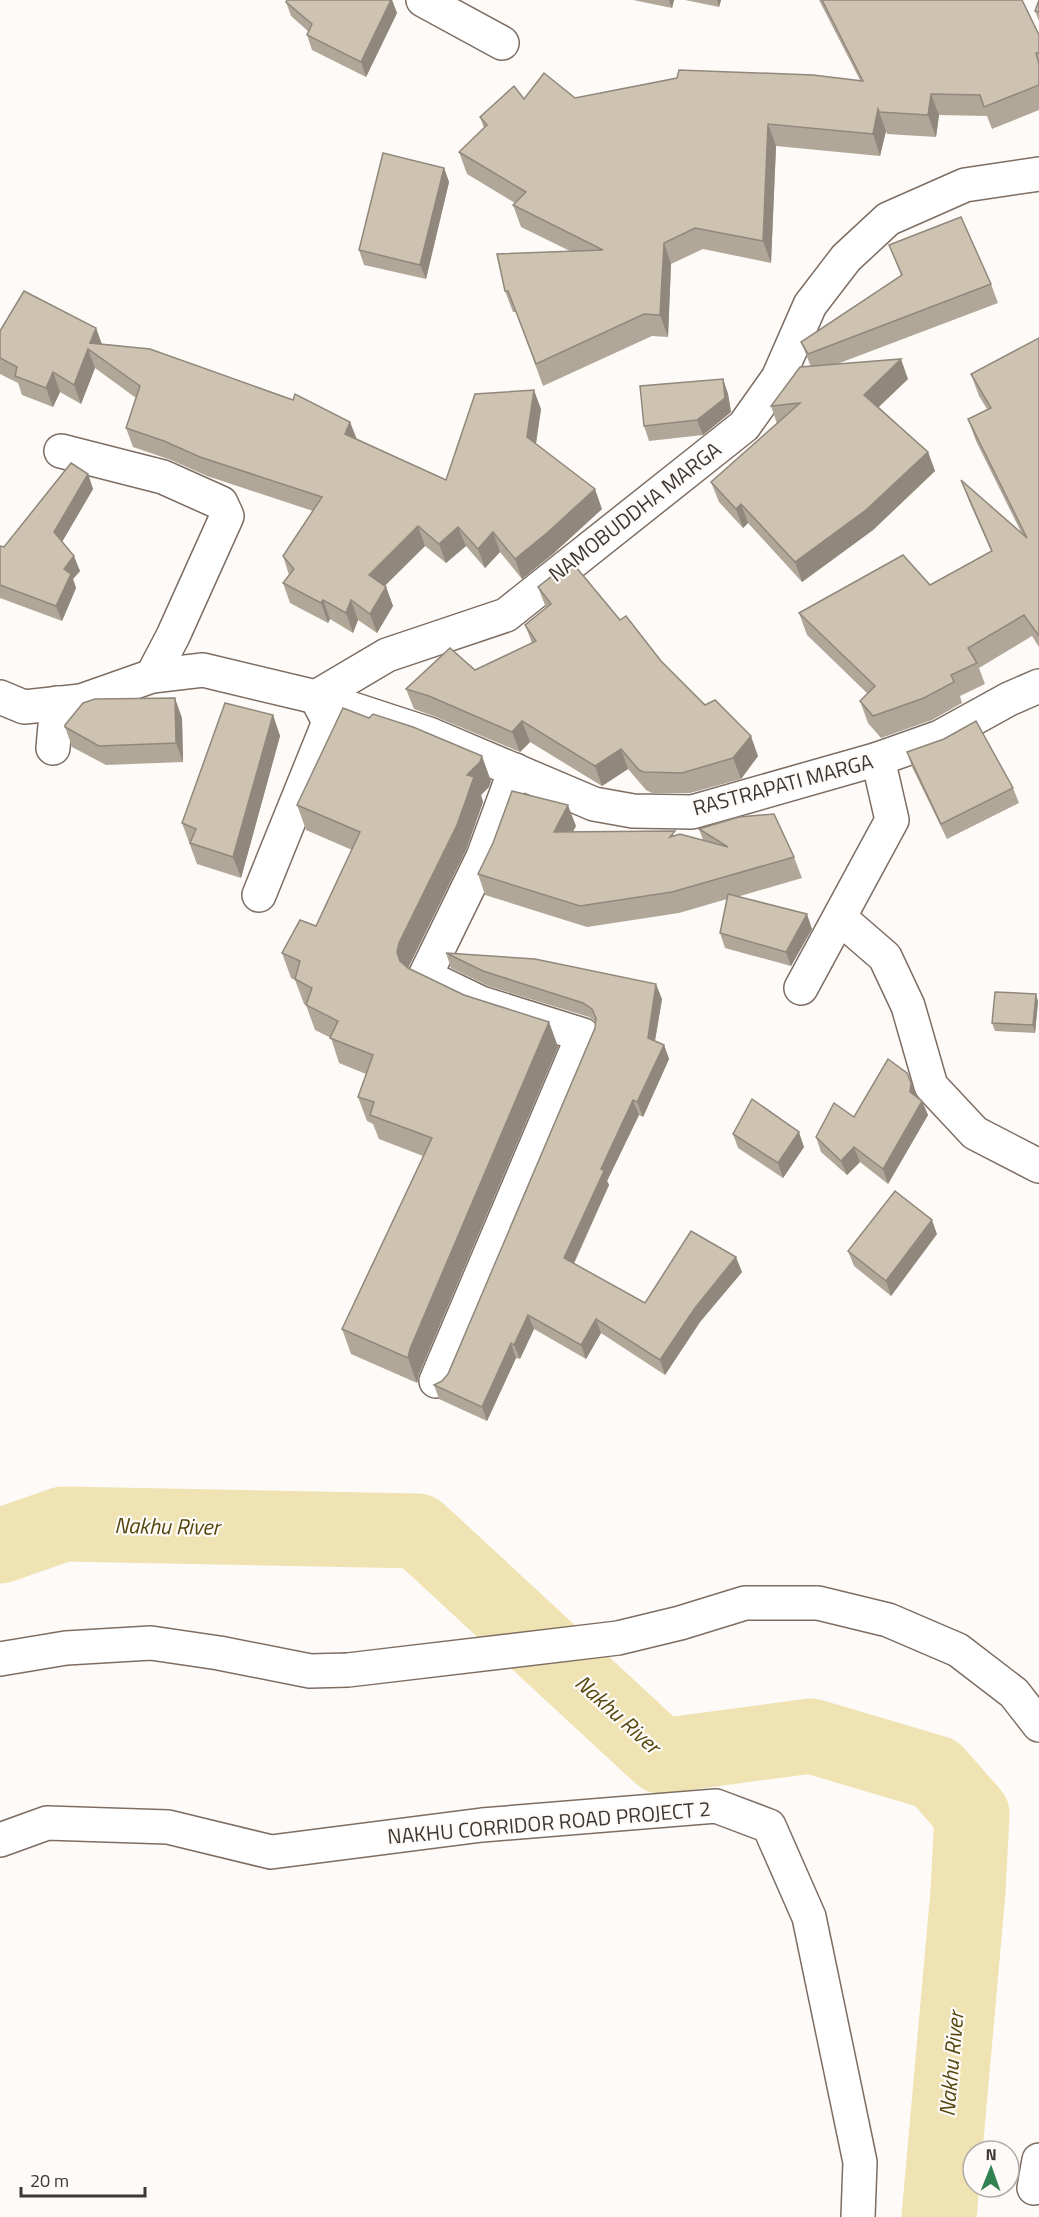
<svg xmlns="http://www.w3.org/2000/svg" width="1039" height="2217" viewBox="0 0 1039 2217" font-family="'Titillium Web',sans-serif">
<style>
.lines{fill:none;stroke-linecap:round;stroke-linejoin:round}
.river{stroke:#efe3b3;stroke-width:75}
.minor-casing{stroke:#7d6d62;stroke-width:36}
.minor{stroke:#fff;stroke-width:33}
.wall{fill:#b1a798}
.shaded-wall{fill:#90887c}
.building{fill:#cec2b1;stroke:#90887c;stroke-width:1.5}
.labels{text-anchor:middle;stroke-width:4.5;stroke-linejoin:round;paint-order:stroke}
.street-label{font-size:21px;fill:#3e3732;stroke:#fefaf7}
.water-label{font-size:22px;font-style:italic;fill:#54460c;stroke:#fefaf7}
</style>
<rect width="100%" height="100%" fill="#fefaf7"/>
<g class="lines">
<polyline class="river" points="0,1546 63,1524 418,1531 661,1756 811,1736 936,1773 972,1814 968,1892 939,2217"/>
<g class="minor-casing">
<g id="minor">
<polyline points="423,0 502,43"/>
<polyline points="61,451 163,477 221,503 227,516 173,636 152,676"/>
<polyline points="0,697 24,707 81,701 152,676 203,670 316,697 429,734 594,804 633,811 692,812 878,759 940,737 1009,699 1039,686"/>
<polyline points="53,748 57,703"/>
<polyline points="259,895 329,722 316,697 387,655 506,615 744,426 778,378 810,305 846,258 888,219 965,185 1039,174"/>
<polyline points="840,918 885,957 908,1006 931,1086 975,1133 1039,1166"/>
<polyline points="801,988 892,820 878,759"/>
<polyline points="436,1381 583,1035 481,1003 425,976 483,857 515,770"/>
<polyline points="0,1659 66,1648 151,1643 219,1653 310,1671 348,1670 618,1638 680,1623 745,1603 818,1603 888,1620 958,1650 1014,1693 1039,1725"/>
<polyline points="0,1840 47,1823 168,1827 271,1852 482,1825 716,1806 769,1826 809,1917 860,2162 858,2217"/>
<polyline points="1034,2188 1039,2160"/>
</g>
</g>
<use href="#minor" class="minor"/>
</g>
<g class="wall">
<polygon points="287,0 392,0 397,13 366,77 312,50 307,35 309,32 291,16 286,2"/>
<polygon points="633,0 674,0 672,8"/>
<polygon points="685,0 721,0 719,7"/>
<polygon points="819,0 1022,0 1039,35 1039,110 992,129 987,116 939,115 936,137 887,134 886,131 880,156 776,146 771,263 703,249 671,264 668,337 652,336 543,386 516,312 513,312 505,291 570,251 521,227 513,205 515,203 467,174 459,152 484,128 480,117 524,99 575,98 860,80"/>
<polygon points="1039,0 1039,21 1035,11"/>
<polygon points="444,168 449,182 426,279 364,265 359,250"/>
<polygon points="889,245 991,284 998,303 837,364 908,379 879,407 928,452 935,471 873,530 802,582 748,523 743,528 719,502 711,482 777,424 771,406 811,367 801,342 901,275"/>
<polygon points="96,328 102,344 350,422 357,439 446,480 541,409 536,444 602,509 554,553 522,579 500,552 485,568 466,546 446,563 425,546 385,586 386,587 393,606 377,633 358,620 353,633 330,619 328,623 290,603 283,583 289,575 283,556 313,511 207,476 171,460 133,447 126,428 136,398 95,368 81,404 60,392 53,407 22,395 18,383 0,374 0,331"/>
<polygon points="1039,338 1039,647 1032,636 979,668 985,684 960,696 962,703 932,720 881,738 868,723 860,701 868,694 807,635 799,613 930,585 991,551 969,501 961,480 1022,534 976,441 968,419 987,409 979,396 971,374"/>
<polygon points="723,379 728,394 731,412 703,435 649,441 644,426"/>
<polygon points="88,474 93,489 62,542 80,571 73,579 76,588 62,621 0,598 0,546 4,547"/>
<polygon points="538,587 620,620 705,705 758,756 741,779 690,793 652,793 646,790 628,769 602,786 530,742 520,752 436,717 414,709 406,689 475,670 532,643 525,625 546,608"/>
<polygon points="273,715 280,736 241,878 197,864 182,823"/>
<polygon points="182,718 183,762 106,765 72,747 65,727"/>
<polygon points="907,752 1013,788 1019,803 947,839 912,767"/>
<polygon points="491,781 489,787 481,795 483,802 466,850 408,968 464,995 549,1022 558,1047 419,1374 417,1383 351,1354 342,1329 423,1156 379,1139 373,1124 367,1121 358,1097 366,1074 339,1063 331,1038 315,1030 306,1005 304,1004 295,980 291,978 282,953 316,926 352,850 306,830 297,805"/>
<polygon points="576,826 572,832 676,835 703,840 699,829 794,857 802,878 737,897 812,929 791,966 725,948 720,933 727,899 679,913 587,927 485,895 478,874"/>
<polygon points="446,953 662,999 655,1041 664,1045 669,1059 643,1117 639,1115 607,1181 609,1185 574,1264 645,1303 742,1272 700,1322 665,1375 601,1333 586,1359 534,1329 520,1359 516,1358 487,1421 439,1399 434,1385 442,1381 448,1374 595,1028 596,1022 589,1017 488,986 451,968"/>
<polygon points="1038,1001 1035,1033 995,1031 992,1023"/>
<polygon points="911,1083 916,1096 922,1101 928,1115 888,1184 860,1162 847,1175 821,1152 816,1137 854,1117"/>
<polygon points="733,1134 804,1147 783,1178 738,1148"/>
<polygon points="937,1234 891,1296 854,1266 848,1251"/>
</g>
<g class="shaded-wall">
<polygon points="391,0 392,0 397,13 366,77 361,62"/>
<polygon points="669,0 674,0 672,8"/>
<polygon points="717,0 721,0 719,7"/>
<polygon points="931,94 939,115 936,137 928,115"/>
<polygon points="878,109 886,131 880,156 873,134"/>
<polygon points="768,124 776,146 771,263 763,241"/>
<polygon points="444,168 449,182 426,279 420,265"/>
<polygon points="664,243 671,264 668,337 660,315"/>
<polygon points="96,328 103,348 90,343"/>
<polygon points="88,349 95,368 81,404 74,385"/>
<polygon points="901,359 908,379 871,414 864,395"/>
<polygon points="53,372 60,392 53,407 46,388"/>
<polygon points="723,379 728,394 731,412 703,435 697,420"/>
<polygon points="534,390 541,409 534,456 527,437"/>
<polygon points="350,422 357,441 345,434"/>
<polygon points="928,452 935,471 873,530 802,582 795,562"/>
<polygon points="88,474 93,489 59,547 54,532"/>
<polygon points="595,489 602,509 554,553 522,579 515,559"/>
<polygon points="741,504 748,523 743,528 736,509"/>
<polygon points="418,526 425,546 376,594 369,575"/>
<polygon points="458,527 466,546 446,563 439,544"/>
<polygon points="493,532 500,552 485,568 478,549"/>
<polygon points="74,556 80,571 73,579 76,588 62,621 56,606 64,569"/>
<polygon points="386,587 393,606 377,633 370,614"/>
<polygon points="323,600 330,619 328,623 321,603"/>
<polygon points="351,600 358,620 353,633 346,613"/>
<polygon points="175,698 182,718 183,762 176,743"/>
<polygon points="273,715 280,736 241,878 233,857"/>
<polygon points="522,721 530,742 520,752 512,732"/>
<polygon points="751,736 758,756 741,779 733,758"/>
<polygon points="621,749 628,769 602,786 595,766"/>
<polygon points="482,756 491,781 489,787 481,795 483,802 466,850 408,968 406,977 397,952 399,943 467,775"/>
<polygon points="568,805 576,826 562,853 554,832"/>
<polygon points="807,914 812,929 791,966 786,952"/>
<polygon points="656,984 662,999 653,1052 648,1038"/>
<polygon points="1036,994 1038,1001 1035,1033 1033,1025"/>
<polygon points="549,1022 558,1047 419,1374 417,1383 408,1358 410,1349"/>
<polygon points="664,1045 669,1059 643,1117 637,1102"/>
<polygon points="911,1083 917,1098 910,1092"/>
<polygon points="633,1100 639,1115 607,1181 609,1185 569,1273 564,1258 601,1169"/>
<polygon points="922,1101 928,1115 888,1184 883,1169"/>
<polygon points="799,1132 804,1147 783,1178 778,1163"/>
<polygon points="854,1147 860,1162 847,1175 841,1161"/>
<polygon points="932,1220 937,1234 891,1296 886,1281"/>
<polygon points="736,1257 742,1272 700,1322 665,1375 660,1360 695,1308"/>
<polygon points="528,1315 534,1329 520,1359 514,1345"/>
<polygon points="596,1319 601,1333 586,1359 581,1345"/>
<polygon points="511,1343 516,1358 487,1421 482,1407"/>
</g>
<g class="building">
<polygon points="287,0 391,0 361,62 307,35 312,24 286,2"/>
<polygon points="822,0 1022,0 1039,35 1039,53 1036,53 1039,64 1039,85 984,107 980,95 931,94 928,115 879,112 878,109 873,134 768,124 763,241 695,228 664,243 660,315 644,314 536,364 508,291 505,291 497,254 603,250 513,205 526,192 459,152 487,125 480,117 514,86 524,99 544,73 575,98 677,78 679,70 813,75 863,81"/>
<polygon points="1039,0 1039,12 1035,11"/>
<polygon points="383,153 444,168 420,265 359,250"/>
<polygon points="961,217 991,284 808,354 801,342 902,275 889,245"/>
<polygon points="24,291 96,328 90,343 150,349 293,400 295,394 350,422 345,434 446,480 475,394 534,390 527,437 595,489 547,533 515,559 493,532 478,549 458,527 439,544 418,526 369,575 386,587 370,614 351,600 346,613 323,600 321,603 283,583 294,569 283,556 322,497 200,457 164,441 126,428 140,386 88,349 74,385 53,372 46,388 15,376 17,367 0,358 0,331"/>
<polygon points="1039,338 1039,636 1024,615 968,648 977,663 951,675 954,682 924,698 873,716 860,701 875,686 799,613 903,555 930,585 992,551 961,480 1027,538 968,419 991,408 971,374"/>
<polygon points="901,359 864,395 928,452 866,510 795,562 741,504 736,509 711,482 800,403 771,406 800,367"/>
<polygon points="723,379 725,398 697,420 644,426 640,386"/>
<polygon points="71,463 88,474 54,532 74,556 64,569 71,574 56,606 0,585 0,546 4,547"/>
<polygon points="571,561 620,620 626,616 661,661 705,705 715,700 751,736 733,758 682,773 644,772 639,770 621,749 595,766 522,721 512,732 429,696 406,689 450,648 475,670 536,641 525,625 551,604 538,587"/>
<polygon points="175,698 176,743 99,746 65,727 65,725 83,703 95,699"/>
<polygon points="225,703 273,715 233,857 190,843 196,829 182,823"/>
<polygon points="343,708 369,718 373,714 413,727 482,756 480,762 467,775 474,777 457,825 399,943 397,952 400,961 408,968 464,995 549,1022 410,1349 408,1358 342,1329 432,1138 370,1115 374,1102 358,1097 373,1055 330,1038 338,1021 306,1005 312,988 295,979 300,961 282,953 300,920 316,926 360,832 297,805"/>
<polygon points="976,721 1013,788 941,824 907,752 944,739"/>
<polygon points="512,791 568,805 554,832 675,831 670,837 680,834 728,847 699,829 739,817 774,814 794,857 672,892 580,906 478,874 493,843"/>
<polygon points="728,894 807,914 786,952 720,933"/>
<polygon points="446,953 535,959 656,984 648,1038 664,1045 637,1102 633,1100 601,1169 604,1171 564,1258 645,1303 691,1231 736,1257 695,1308 660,1360 596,1319 581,1345 528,1315 514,1345 511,1343 482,1407 434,1385 442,1381 448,1374 595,1028 596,1018 592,1009 583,1003 483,971"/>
<polygon points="995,992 1036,994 1033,1025 992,1023"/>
<polygon points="888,1059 907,1073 911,1083 910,1092 922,1101 883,1169 854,1147 841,1161 816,1137 834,1103 854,1117"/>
<polygon points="752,1099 799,1132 778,1163 733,1134"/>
<polygon points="895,1191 932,1220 886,1281 848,1251"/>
</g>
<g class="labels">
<g class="street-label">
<text transform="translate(635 512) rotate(-38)" y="7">NAMOBUDDHA MARGA</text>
<text transform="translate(783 785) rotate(-15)" y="7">RASTRAPATI MARGA</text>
<text transform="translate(549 1823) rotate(-5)" y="7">NAKHU CORRIDOR ROAD PROJECT 2</text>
</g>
<g class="water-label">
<text transform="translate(167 1526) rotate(1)" y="8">Nakhu River</text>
<text transform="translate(618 1714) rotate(42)" y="8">Nakhu River</text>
<text transform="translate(951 2064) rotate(-85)" y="8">Nakhu River</text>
</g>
</g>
<g transform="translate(991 2169) rotate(1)"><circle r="28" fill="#fefaf7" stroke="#b1aca8" stroke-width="1.5"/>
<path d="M0-4.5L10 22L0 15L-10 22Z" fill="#328151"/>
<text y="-9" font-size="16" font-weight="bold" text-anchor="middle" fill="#3e3732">N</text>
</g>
<path d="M21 2187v9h124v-9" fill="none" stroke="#3e3732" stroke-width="3"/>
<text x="30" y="2187" font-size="18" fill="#3e3732" stroke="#fefaf7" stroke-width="4.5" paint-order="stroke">20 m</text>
</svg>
